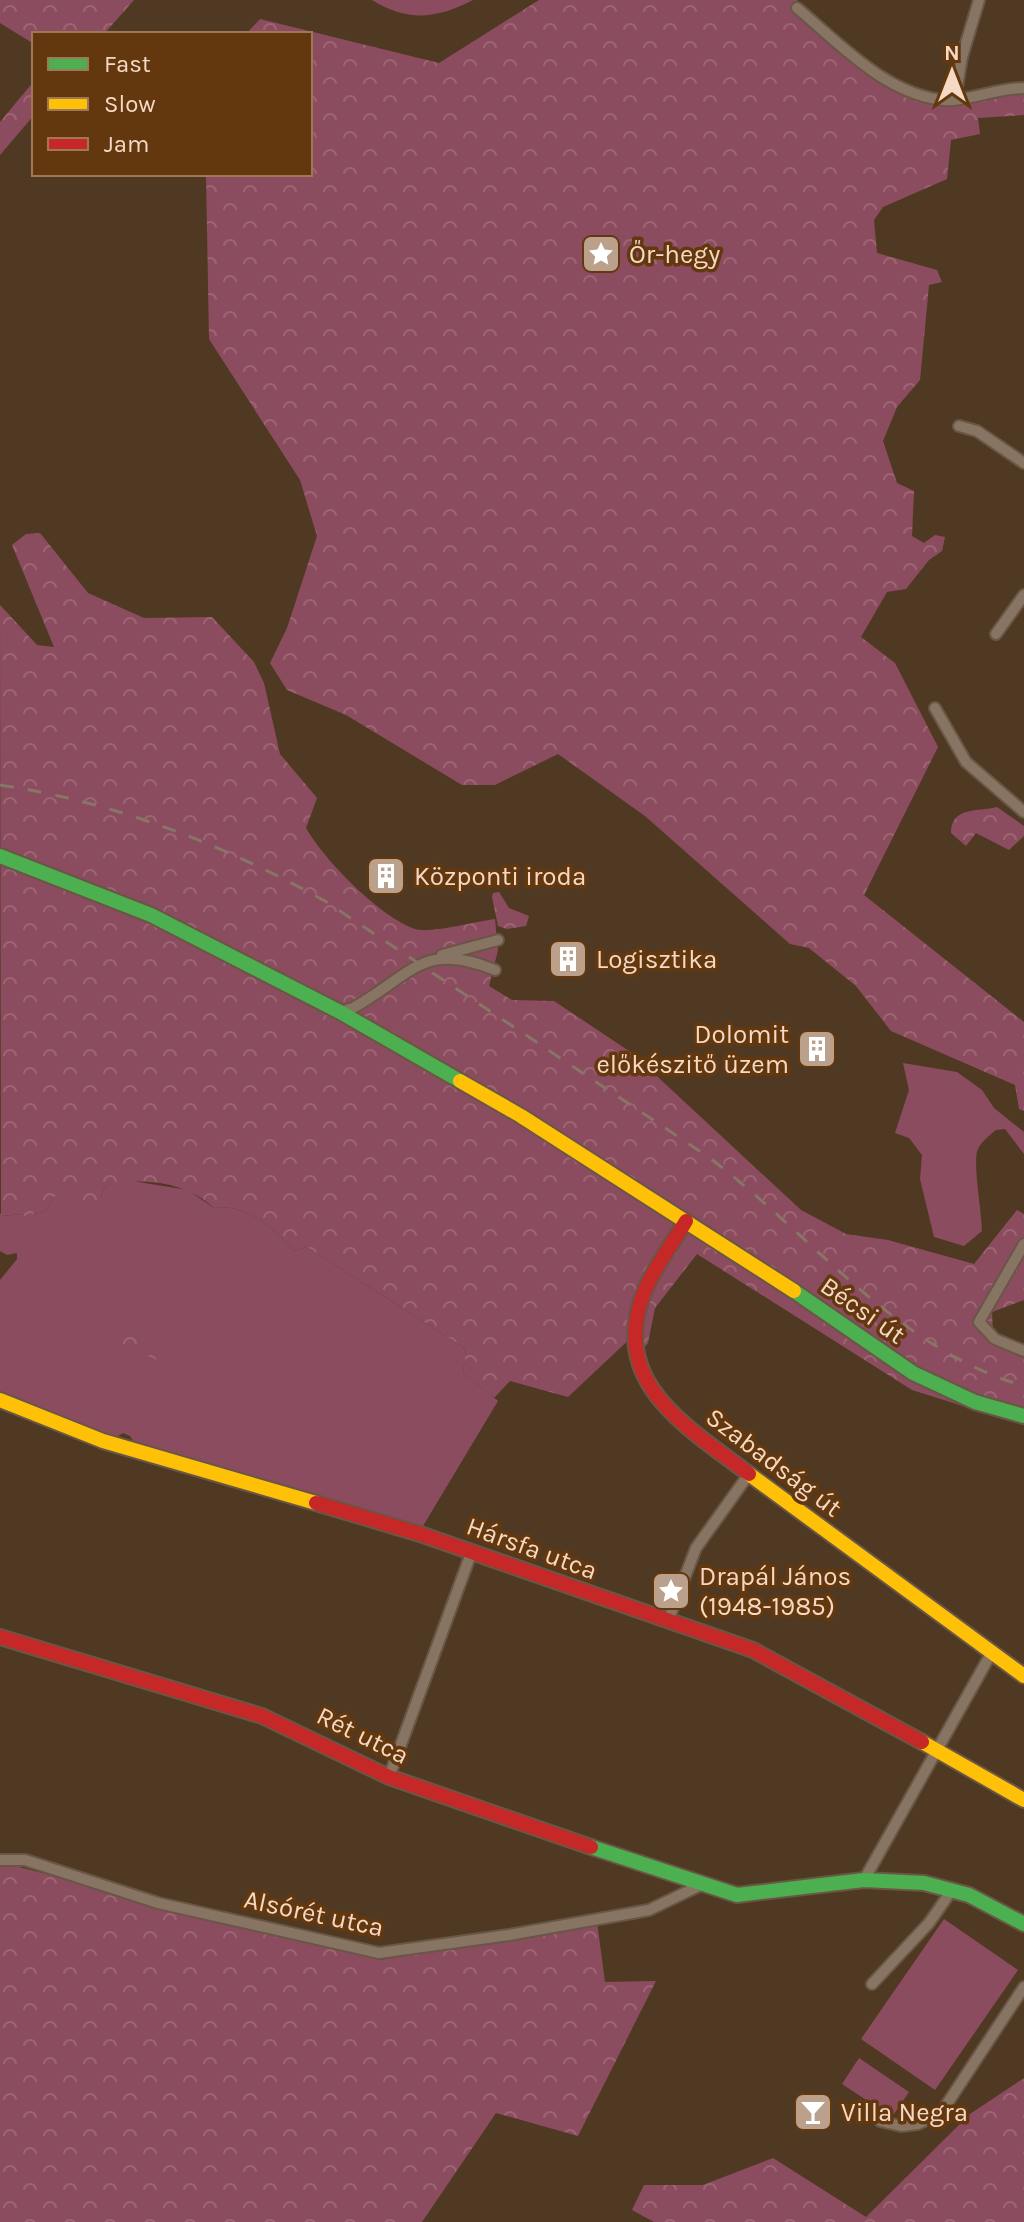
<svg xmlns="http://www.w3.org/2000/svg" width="1024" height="2222" viewBox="0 0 1024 2222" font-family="Karla,sans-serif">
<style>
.grass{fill:#8c4c5f}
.forest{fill:url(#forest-crowns)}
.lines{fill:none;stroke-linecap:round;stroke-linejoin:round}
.stream{stroke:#253931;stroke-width:3}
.street-casing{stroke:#695645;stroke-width:14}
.fast-casing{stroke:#695645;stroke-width:18}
.slow-casing{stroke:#695645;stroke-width:18}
.jam-casing{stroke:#695645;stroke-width:18}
.street{stroke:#877463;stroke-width:10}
.fast{stroke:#4caf50;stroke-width:14}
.slow{stroke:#ffc107;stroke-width:14}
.jam{stroke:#c62828;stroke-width:14}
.rail{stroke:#877566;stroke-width:3;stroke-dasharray:14 14;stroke-linecap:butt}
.labels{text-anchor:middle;stroke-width:7;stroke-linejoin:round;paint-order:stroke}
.poi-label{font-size:26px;fill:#f5d9c5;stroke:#64380e;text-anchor:start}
.street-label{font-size:26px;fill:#f5d9c5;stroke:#64380e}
</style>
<defs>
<pattern id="forest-crowns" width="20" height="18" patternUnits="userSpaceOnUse" patternTransform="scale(2)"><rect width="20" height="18" fill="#8c4c5f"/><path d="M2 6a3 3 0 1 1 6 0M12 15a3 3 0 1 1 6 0" fill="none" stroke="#9d6574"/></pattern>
</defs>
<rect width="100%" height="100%" fill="#503922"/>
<g class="grass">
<path d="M372 0H473C436 19 408 22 372 0Z"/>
<path d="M903 1063 957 1072 982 1090 994 1108 1024 1132V1154L1005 1129 996 1130C990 1135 981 1142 978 1149 972 1160 982 1213 982 1231L964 1246 934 1237 920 1179 922 1155 909 1138 895 1133 909 1090Z"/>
<path d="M126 1180 188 1190 214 1208C246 1203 274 1228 294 1251L307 1247 466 1349 463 1373 498 1401 420 1531 138 1448 130 1436 123 1433 110 1441 0 1399V1280L17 1259V1253L7 1255 0 1251V1213L2 1216 22 1214 35 1222 32 1213 46 1211 54 1197 70 1191 101 1198 105 1186Z"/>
<polygon points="944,1919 1018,1970 935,2090 861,2039"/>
<polygon points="859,2058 909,2092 892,2117 842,2084"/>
</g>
<g class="forest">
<polygon points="0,0 134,0 104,34 34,34 34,44 0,23"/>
<polygon points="539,0 797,0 887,86 946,104 1024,91 1024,115 978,118 980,134 951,140 947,179 883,207 874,220 877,253 937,270 942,282 929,285 920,380 897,407 883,441 897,483 914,491 912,536 924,543 935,535 945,537 942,551 929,560 906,589 887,592 861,637 895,663 938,747 864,895 1024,1022 1024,1111 1019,1109 1015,1085 891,1031 856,986 809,948 790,944 645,816 558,754 495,785 462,785 346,715 287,690 270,663 287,628 317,536 300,480 209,339 206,174 310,174 310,34 246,34 260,19 439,63"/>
<polygon points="34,81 34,115 0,155 0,122"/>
<path d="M40 533 88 593 144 618 212 617 254 662 264 683 280 754 317 798 306 828C324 860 380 917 415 929 429 934 478 921 495 919L498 950 489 986 512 1000 554 1001 632 1053 801 1210 846 1234 888 1240 974 1264 1017 1210 1024 1214V1300L992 1312 993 1333 1024 1344V1425L912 1390 697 1254 655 1308 648 1343 641 1351 636 1333 568 1397 510 1381 494 1398 463 1373 466 1349 307 1247 294 1251C274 1228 246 1203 214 1208 187 1182 141 1176 105 1186L101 1198 90 1207 68 1201 69 1192 54 1197 46 1211 33 1213 36 1224 22 1214 1 1216 0 605 37 645 54 647 12 545 26 534Z"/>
<path d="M997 807 1024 826V836L1009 850 976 833 966 846 951 833C951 806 979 812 997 807Z"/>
<polygon points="499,892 509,908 529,916 526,926 507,929 498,926 492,897 493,893"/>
<polygon points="124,1327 166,1349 171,1358 168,1365 119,1342"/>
<polygon points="0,1866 15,1866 381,1960 597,1922 605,1982 656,1981 578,2136 496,2113 422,2222 0,2222"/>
<polygon points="1024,2078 1024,2222 654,2222 632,2210 644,2185 703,2185 773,2158 866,2217 970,2114"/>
</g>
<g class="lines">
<polyline class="stream" points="937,2129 1024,1996"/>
<g class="street-casing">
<g id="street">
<path d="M797 8C839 43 886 95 944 100 964 102 998 88 1024 88"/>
<polyline points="955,99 962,57 979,0"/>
<polyline points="959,426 977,431 1024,463"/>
<polyline points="996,634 1024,595"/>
<polyline points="935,708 966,762 1024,812"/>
<polyline points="442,955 498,940"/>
<path d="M340 1012 353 1008C412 975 423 940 495 970"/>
<polyline points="1024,1244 979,1322 995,1339 1024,1351"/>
<polyline points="668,1621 696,1548 749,1474"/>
<polyline points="389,1777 472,1551"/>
<polyline points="0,1860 25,1860 158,1903 379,1953 509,1935 649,1910 701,1885"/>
<polyline points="864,1880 992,1652"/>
<polyline points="872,1984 929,1923 952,1890"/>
<polyline points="880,2121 901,2126 918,2124 941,2113 1024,1987"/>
</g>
</g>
<g class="fast-casing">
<g id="fast">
<polyline points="0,856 151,915 340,1012 460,1081"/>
<polyline points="794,1291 913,1373 975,1402 1024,1416"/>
<polyline points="591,1847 737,1895 864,1880 924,1883 969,1895 1024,1924"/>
</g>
</g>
<g class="slow-casing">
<g id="slow">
<polyline points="460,1081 521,1116 794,1291"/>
<polyline points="0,1400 103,1441 316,1503"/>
<polyline points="749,1474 1024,1676"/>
<polyline points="922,1742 1024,1800"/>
</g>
</g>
<g class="jam-casing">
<g id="jam">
<path d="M686 1221C673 1243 655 1266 645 1290 607 1382 686 1426 749 1474"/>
<polyline points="316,1503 420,1534 753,1650 922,1742"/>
<polyline points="0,1637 262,1716 389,1777 591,1847"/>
</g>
</g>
<use href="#street" class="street"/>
<use href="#fast" class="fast"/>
<use href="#slow" class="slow"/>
<use href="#jam" class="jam"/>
<path class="rail" d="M0 785C116 802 224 845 325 901L707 1156C812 1234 894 1348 1024 1386"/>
</g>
<defs>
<g id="sight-square" transform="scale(2)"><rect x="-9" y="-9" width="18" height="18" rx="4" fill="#bba18c" stroke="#64380e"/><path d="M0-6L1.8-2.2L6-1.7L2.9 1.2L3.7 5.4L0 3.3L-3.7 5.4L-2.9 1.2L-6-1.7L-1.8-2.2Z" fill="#fff"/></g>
<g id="building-square" transform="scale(2)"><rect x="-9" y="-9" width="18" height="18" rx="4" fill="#bba18c" stroke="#64380e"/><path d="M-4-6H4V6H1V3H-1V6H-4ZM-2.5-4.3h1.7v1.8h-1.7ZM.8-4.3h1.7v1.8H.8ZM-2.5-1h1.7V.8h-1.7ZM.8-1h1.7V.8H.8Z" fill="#fff"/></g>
<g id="bar-square" transform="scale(2)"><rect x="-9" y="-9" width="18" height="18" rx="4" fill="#bba18c" stroke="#64380e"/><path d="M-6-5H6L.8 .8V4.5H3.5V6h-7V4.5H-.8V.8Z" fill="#fff"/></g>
</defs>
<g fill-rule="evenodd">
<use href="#sight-square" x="601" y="254"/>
<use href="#building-square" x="386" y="876"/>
<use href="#building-square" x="568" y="959"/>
<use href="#building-square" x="817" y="1049"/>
<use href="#sight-square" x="671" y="1591"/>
<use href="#bar-square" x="813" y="2112"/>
</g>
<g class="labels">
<g class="poi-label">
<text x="629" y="263">Őr-hegy</text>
<text x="414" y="885">Központi iroda</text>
<text x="596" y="968">Logisztika</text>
<text x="789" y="1043" text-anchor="end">Dolomit<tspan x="789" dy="30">előkészitő üzem</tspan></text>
<text x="699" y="1585">Drapál János<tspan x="699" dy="30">(1948-1985)</tspan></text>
<text x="841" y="2121">Villa Negra</text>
</g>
<g class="street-label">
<text transform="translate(863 1310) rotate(35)" y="9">Bécsi út</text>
<text transform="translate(774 1462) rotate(37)" y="9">Szabadság út</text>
<text transform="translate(532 1548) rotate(20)" y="9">Hársfa utca</text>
<text transform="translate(363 1735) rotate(26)" y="9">Rét utca</text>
<text transform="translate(314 1913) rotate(12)" y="9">Alsórét utca</text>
</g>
</g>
<rect x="32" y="32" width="280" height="144" fill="#64380e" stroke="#9e7857" stroke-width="2"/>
<rect x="48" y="58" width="40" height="12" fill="#4caf50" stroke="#9e7857" stroke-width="2"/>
<text x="104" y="72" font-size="24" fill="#f5d9c5">Fast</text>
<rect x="48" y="98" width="40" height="12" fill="#ffc107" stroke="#9e7857" stroke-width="2"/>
<text x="104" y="112" font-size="24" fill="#f5d9c5">Slow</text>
<rect x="48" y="138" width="40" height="12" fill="#c62828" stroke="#9e7857" stroke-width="2"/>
<text x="104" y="152" font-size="24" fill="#f5d9c5">Jam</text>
<g transform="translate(952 72)" stroke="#64380e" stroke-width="6" paint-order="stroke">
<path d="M0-6L14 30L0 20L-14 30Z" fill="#f5d9c5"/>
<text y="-12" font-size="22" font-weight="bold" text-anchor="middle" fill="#f5d9c5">N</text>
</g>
</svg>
